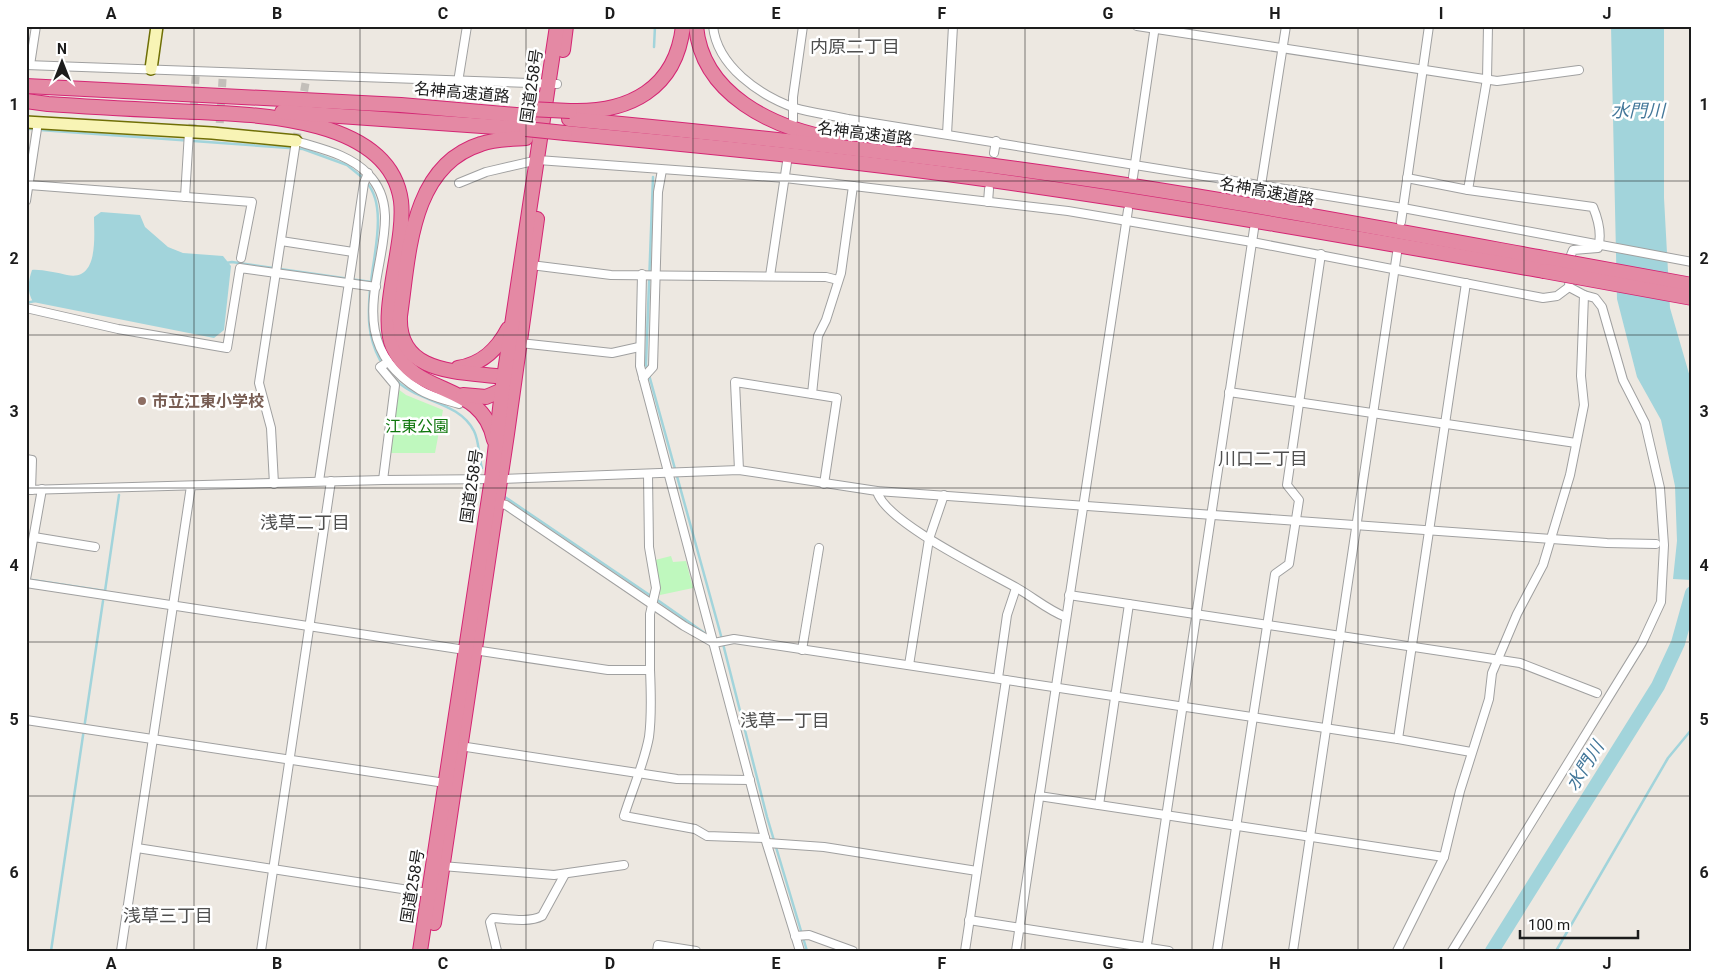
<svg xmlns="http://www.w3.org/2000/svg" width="1718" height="977" viewBox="0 0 1718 977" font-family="Roboto,'Noto Sans JP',sans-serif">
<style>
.park{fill:#bff8be}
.water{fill:#a2d4db}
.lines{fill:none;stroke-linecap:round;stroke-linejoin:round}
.stream{stroke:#a2d4db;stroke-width:2.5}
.river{stroke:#a2d4db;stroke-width:14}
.street-tunnel{stroke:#c3bfba;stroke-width:8;stroke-dasharray:8 4;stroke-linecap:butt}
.street-casing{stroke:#a0a0a0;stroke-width:10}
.secondary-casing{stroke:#6f6f06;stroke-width:14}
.highway-casing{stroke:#d42674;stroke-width:16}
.street{stroke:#fff;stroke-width:8}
.secondary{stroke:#f8f4b5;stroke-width:11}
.highway{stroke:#e489a4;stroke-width:14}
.highway-bridge-casing{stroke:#d42674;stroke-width:16;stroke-linecap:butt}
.highway-bridge{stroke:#e489a4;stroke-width:14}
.grid{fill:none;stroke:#1c1c1c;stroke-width:1;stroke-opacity:0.55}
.education-dot{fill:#8d6e63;stroke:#fff;stroke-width:2}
.labels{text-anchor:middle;stroke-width:5;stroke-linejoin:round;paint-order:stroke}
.street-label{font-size:16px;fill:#1c1c1c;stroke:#fff}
.education-label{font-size:16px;font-weight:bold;fill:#785e54;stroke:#fff;text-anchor:start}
.park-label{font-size:16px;fill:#0f770d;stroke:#fff}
.neighbourhood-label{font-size:18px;fill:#4f4f4f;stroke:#fff}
.water-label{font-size:18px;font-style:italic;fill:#44789a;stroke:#fff}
.neatline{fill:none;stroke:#1c1c1c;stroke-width:2}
.grid-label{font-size:16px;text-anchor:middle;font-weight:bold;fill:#1c1c1c}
</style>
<rect width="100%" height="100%" fill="#ede8e1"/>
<g class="park">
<polygon points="398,389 406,395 443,410 435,453 390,453"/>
<polygon points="671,556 673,562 686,561 693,588 660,595 655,560"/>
</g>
<g class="water">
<polygon points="1611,26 1664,26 1664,198 1670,308 1692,384 1692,580 1673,579 1677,541 1675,486 1661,420 1637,377 1617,299"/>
<path d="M101 212 140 215 145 227 168 247 183 253 223 256 231 266 224 330 214 338 33 302C27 291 28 282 32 270 40 269 58 273 67 275 99 282 94 236 94 217Z"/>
</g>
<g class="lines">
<g class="stream">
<polyline points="654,47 655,26"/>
<polyline points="26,129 34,129"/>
<polyline points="40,130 303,149 347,165 363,178"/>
<polyline points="653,177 646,364 720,632 767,817 807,951"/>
<path d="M226 263 232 262 371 282C374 253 387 206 367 183"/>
<path d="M370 289C368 315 367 336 380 360"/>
<polyline points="26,303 35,301"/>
<polyline points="387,369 391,374"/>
<path d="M394 378C416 403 458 400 474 431 480 443 478 456 482 468"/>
<polyline points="505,497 651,596"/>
<polyline points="32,580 105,591 119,495"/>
<polyline points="656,599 706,634"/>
<polyline points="51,951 103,601"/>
<polyline points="1556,951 1668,758 1692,729"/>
</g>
<polyline class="river" points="1492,951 1658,686 1678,643 1692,593"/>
<g class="street-tunnel">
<polyline points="302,103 307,75"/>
<polyline points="192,132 196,71"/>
<polyline points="219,135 223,72"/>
<polyline points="296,141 300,119"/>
</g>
<g class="street-casing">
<g id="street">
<path d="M713 26C717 66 759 95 795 108 812 113 831 115 848 119L1403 208 1692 262"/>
<polyline points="1137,26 1497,81 1579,70"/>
<polyline points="26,65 557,84"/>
<polyline points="30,65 36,26"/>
<polyline points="458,82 467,26"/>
<polyline points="793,120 793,97 803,26"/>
<polyline points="947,134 953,26"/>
<polyline points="994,153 996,141"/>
<polyline points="1133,177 1155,26"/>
<polyline points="1407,178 1468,190 1487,79 1488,26"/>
<path d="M459 183 486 172 538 160 785 178 1068 211 1252 242 1543 298 1557 296 1569 287 1571 255 1573 250 1598 248C1602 235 1598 219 1593 207L1468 190"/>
<polyline points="29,185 252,202 241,258"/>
<polyline points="185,197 189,132"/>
<polyline points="1259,198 1286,26"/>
<polyline points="26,201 38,122"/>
<polyline points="988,202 989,189"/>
<polyline points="1401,222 1429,26"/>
<polyline points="281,241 353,252"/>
<polyline points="531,265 611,275 826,277 838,280"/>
<polyline points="642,274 640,366 765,838 800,951"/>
<polyline points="770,276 787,162"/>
<polyline points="26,308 118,329 227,348 240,268 376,287"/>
<polyline points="520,343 612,353 639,347"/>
<polyline points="643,378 653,367 658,192 662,170"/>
<polyline points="1229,392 1576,443"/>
<polyline points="26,459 32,460 31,490"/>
<polyline points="739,470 735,382 812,394"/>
<polyline points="383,480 395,385 380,367 388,362"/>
<polyline points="319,481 364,183 368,173"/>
<path d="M274 484 271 428 259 383 296 141C321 149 349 154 368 174 423 229 318 328 420 390 431 397 446 400 459 404"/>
<polyline points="824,484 837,398 812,394 818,336 826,320 841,273 853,186"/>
<polyline points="26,490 383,480 501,479 739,470 877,491 1607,543 1656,544"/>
<path d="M877 491C883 521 989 572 1017 588 1033 597 1049 611 1066 617"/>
<polyline points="497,503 506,505 684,626 714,643 734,639 1398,739 1471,752"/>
<polyline points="34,537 95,547"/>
<polyline points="26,579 42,489"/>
<polyline points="26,583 465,650"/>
<polyline points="1069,595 1520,663 1597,693"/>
<polyline points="474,650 608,670 650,670 650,614 656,588 649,547 648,474"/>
<polyline points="802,650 819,548"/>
<polyline points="909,665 929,539 944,495"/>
<path d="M650 670C651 693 652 715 649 737 644 764 632 790 624 816L695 829 707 836 765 838"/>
<polyline points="998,678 1007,615 1016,588"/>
<polyline points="26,720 445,783"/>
<polyline points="1398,739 1466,283"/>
<polyline points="460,746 677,779 750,780"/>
<polyline points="1039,796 1444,857"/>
<polyline points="1099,805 1129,604"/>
<polyline points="767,843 824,847 977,871"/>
<polyline points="137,848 428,893"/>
<polyline points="442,866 554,875 624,865"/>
<polyline points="969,920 1169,951"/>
<polyline points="795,936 809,935 853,951"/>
<polyline points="121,951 191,486"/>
<polyline points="261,951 331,481"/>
<path d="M497 951 490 922 493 918C508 919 529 923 542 916L565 874"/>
<polyline points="657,951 658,945 696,951"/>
<polyline points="965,951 1006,680"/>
<polyline points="1016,951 1128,210"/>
<polyline points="1146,951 1254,229"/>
<polyline points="1217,951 1275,574 1289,564 1299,500 1287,485 1321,254"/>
<polyline points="1293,951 1397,253"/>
<polyline points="1397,951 1444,857 1460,791 1489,699 1492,673 1517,614 1543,565 1570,475 1584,405 1581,376 1584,295 1569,287"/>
<polyline points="1452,951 1642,643 1661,602 1664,545 1660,488 1645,423 1623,380 1602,307 1595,298 1584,295"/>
</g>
</g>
<g class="secondary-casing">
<g id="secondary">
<polyline points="151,69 157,26"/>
<polyline points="26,122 212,133 296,141"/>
</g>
</g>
<g class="highway-casing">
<g id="highway">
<path d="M696 26C702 95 773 128 834 139"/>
<polyline points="563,50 566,26"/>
<polyline points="26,86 401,105 528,116"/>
<path d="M26 101 48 104C90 107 131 109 173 111 240 114 389 112 401 201 406 243 378 313 393 347 416 399 482 380 494 440"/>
<path d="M570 111C629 113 676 89 683 26"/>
<polyline points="282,112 526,129"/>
<path d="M569 119C718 133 868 149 1017 169 1193 193 1369 226 1544 258"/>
<path d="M565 133C717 147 868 162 1019 184 1195 209 1369 240 1544 271"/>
<path d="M458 368C482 364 497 350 508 329"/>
<path d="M511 382 504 377C462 371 397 376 400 316 409 255 410 166 481 144 495 139 511 139 526 138"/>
<polyline points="463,395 486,397 507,388"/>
<polyline points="434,923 507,434 537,219"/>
<polyline points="420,951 492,478 502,391 557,26"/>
</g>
</g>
<use href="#street" class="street"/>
<use href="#secondary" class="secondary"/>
<use href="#highway" class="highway"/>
<g class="highway-bridge-casing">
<g id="highway-bridge">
<polyline points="529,109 570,111"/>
<polyline points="526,129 565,133"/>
<polyline points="1544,258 1692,285"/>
<polyline points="1544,271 1692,298"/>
</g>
</g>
<use href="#highway-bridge" class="highway-bridge"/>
</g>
<path class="grid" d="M194 26V951M360 26V951M526 26V951M693 26V951M859 26V951M1025 26V951M1192 26V951M1358 26V951M1524 26V951M26 181H1692M26 335H1692M26 488H1692M26 642H1692M26 796H1692"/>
<circle class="education-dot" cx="142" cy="401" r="5"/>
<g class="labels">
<g class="street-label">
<text transform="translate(531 86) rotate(-82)" y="6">国道258号</text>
<text transform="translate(462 92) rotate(5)" y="6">名神高速道路</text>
<text transform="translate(865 133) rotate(7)" y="6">名神高速道路</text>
<text transform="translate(1267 191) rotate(10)" y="6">名神高速道路</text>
<text transform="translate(471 486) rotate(-82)" y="6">国道258号</text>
<text transform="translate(412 886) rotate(-81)" y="6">国道258号</text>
</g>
<g class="education-label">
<text x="152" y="407">市立江東小学校</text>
</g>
<g class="park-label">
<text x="417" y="432">江東公園</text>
</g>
<g class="neighbourhood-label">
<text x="855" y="53">内原二丁目</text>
<text x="1263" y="465">川口二丁目</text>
<text x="305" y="529">浅草二丁目</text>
<text x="785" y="727">浅草一丁目</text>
<text x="168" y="922">浅草三丁目</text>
</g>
<g class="water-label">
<text x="1638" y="117">水門川</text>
<text transform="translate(1585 766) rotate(-58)" y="6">水門川</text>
</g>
</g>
<rect width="1718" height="977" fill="none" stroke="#ffffff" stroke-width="55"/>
<g transform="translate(62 62)" stroke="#ffffff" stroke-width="4" paint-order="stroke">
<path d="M0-4L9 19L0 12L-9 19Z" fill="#1c1c1c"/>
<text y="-8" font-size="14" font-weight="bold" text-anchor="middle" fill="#1c1c1c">N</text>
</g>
<path d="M1520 930v8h118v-8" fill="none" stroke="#1c1c1c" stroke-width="2.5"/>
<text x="1528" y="930" font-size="15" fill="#1c1c1c" stroke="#ffffff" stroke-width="4" paint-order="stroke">100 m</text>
<rect x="28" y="28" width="1662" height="922" class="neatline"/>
<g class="grid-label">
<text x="111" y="19">A</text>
<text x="277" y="19">B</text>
<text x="443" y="19">C</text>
<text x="610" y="19">D</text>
<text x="776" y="19">E</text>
<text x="942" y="19">F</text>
<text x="1108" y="19">G</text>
<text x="1275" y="19">H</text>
<text x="1441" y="19">I</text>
<text x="1607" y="19">J</text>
<text x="14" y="110">1</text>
<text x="1704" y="110">1</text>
<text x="14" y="264">2</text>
<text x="1704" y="264">2</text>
<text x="14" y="417">3</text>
<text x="1704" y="417">3</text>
<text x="14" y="571">4</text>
<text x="1704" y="571">4</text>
<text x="14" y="725">5</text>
<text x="1704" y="725">5</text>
<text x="14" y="878">6</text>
<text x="1704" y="878">6</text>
<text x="111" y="969">A</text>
<text x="277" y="969">B</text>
<text x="443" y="969">C</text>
<text x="610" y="969">D</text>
<text x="776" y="969">E</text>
<text x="942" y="969">F</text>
<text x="1108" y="969">G</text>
<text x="1275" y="969">H</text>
<text x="1441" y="969">I</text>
<text x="1607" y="969">J</text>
</g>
</svg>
